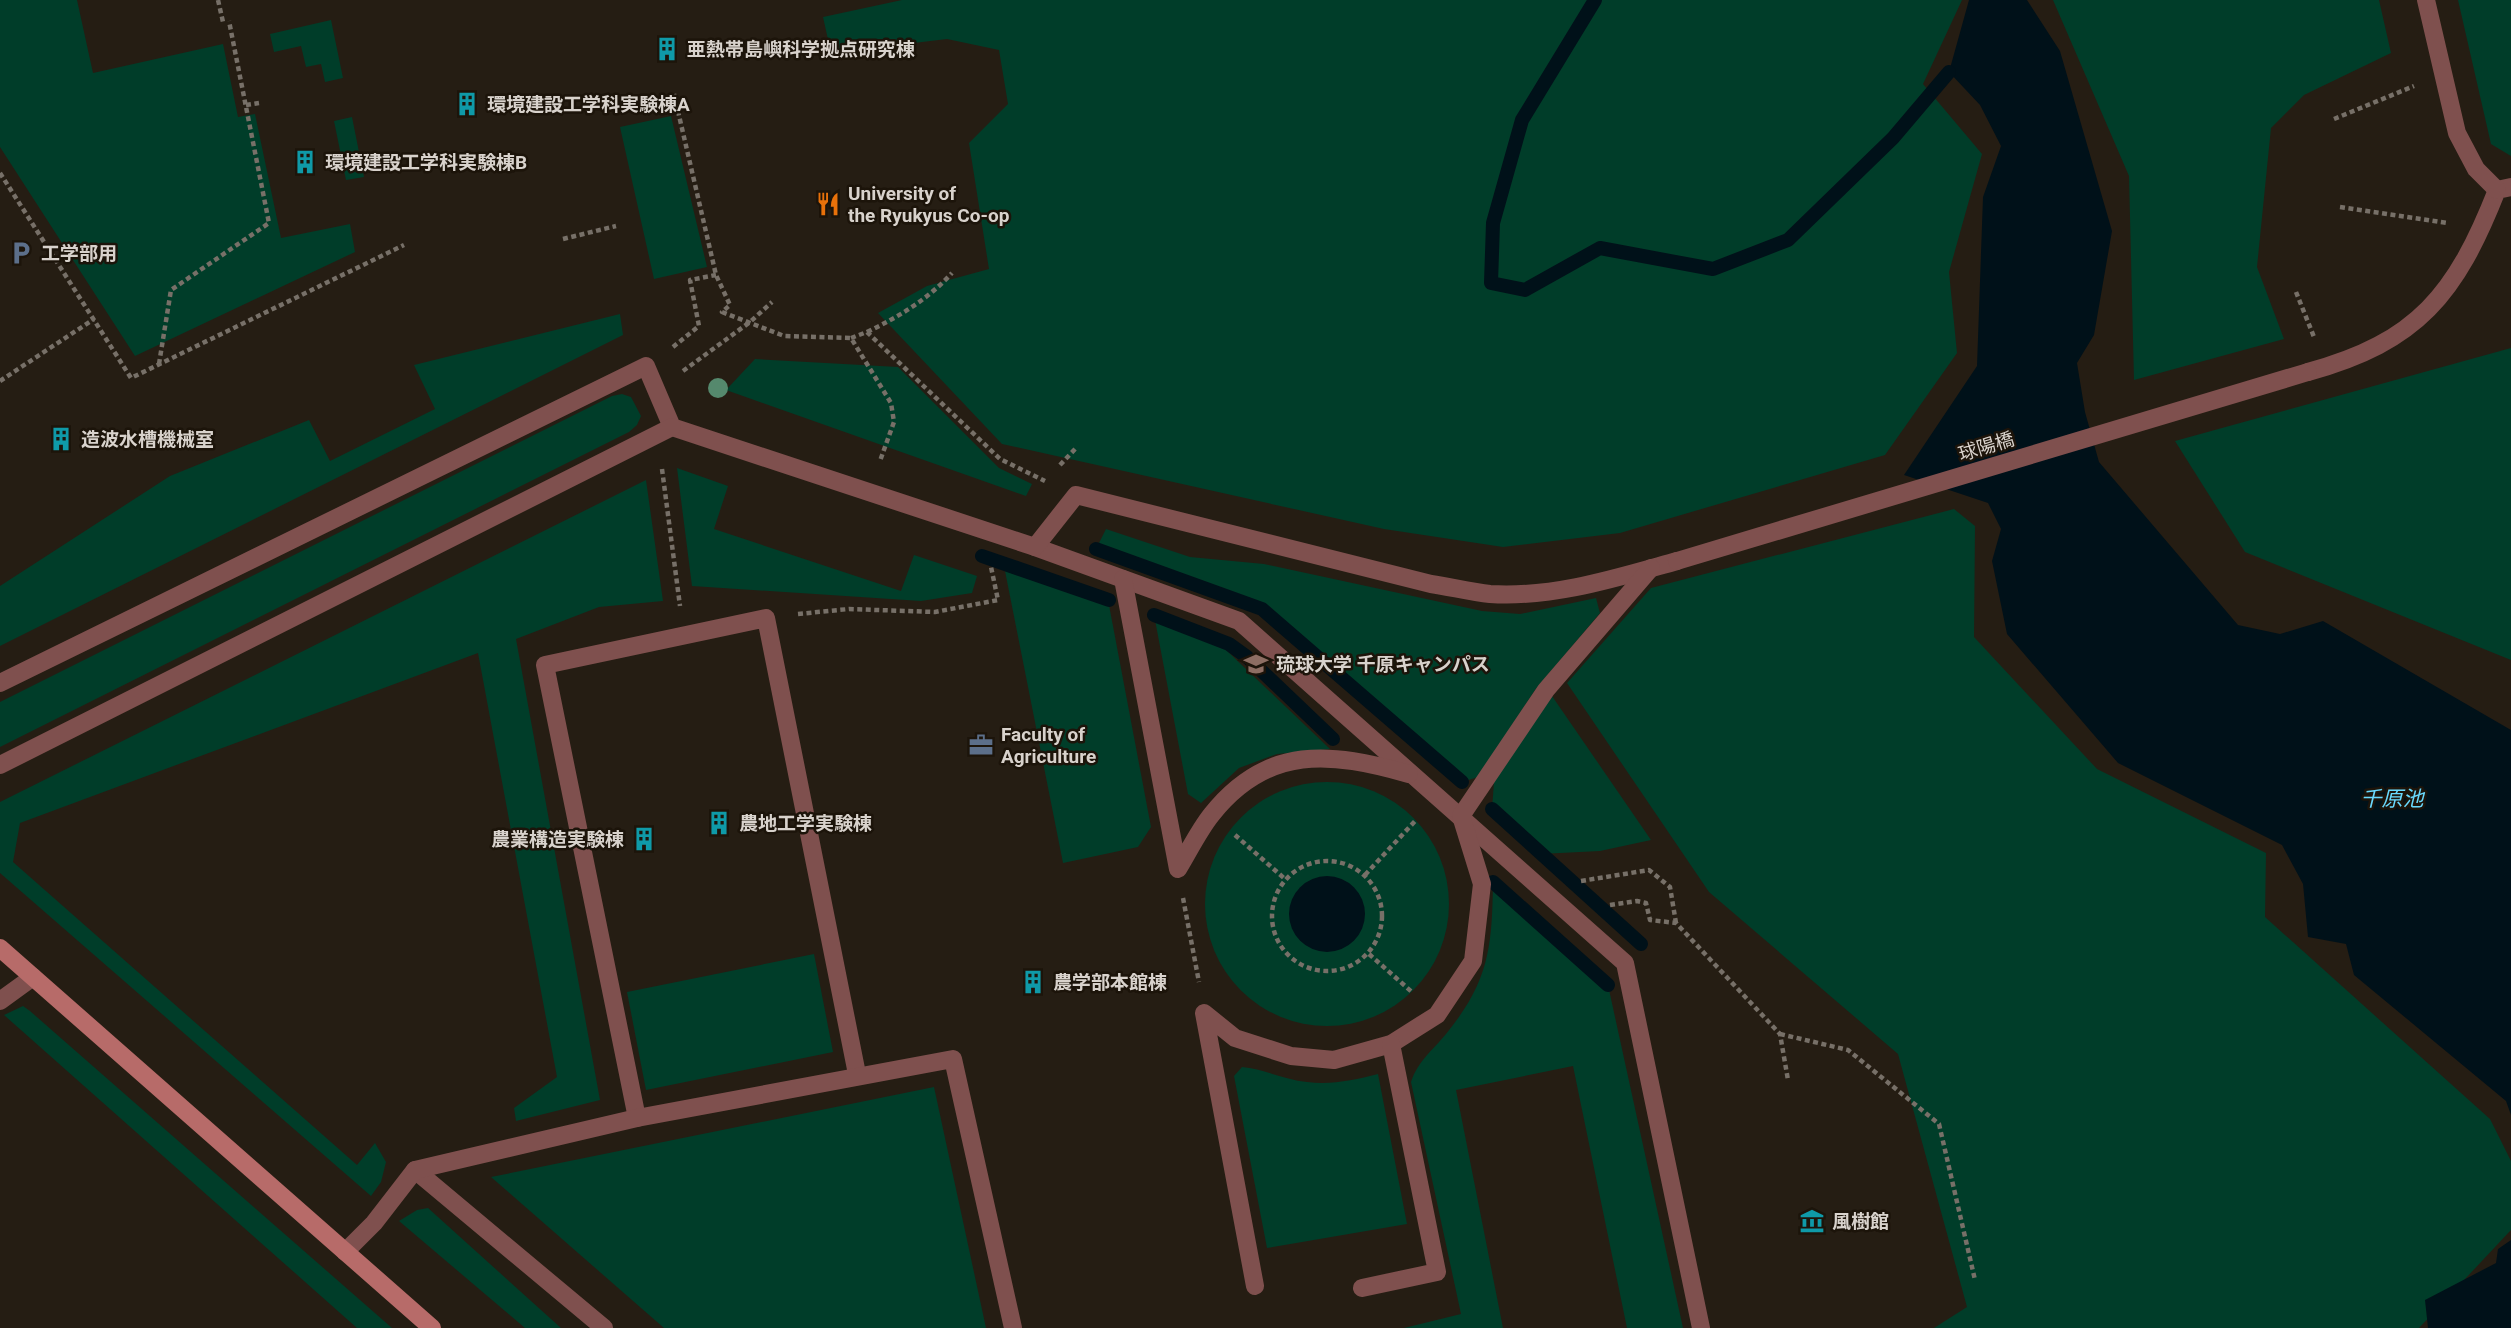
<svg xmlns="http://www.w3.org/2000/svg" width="2511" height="1328" viewBox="0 0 2511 1328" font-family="Roboto,'Noto Sans JP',sans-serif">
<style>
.green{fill:#003d29}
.water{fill:#001119}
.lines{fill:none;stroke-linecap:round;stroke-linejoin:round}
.stream{stroke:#001119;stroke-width:14}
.path{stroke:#777068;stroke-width:4.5;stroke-dasharray:5 3.5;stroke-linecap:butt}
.lane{stroke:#7f504e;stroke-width:18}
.street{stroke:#7f504e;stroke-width:18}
.secondary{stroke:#b76b69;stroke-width:18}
.tree{fill:#55896d}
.labels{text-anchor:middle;stroke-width:5;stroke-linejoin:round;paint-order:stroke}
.poi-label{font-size:19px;font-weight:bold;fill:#d8d2cc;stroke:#1c140a;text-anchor:start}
.street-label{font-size:19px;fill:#d8d2cc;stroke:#1c140a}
.water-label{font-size:21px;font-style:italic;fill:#69d9fd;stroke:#1c140a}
</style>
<rect width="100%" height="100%" fill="#251d13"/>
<g class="green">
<polygon points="0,0 77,0 93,73 223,44 238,117 255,114 281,238 350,224 355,252 135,356 0,147"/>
<polygon points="902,0 1962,0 1923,84 1982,154 1949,272 1957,353 1885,455 1620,533 1503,547 1384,529 1002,444 878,313 927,286 989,269 969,143 1008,104 999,50 947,39 831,53 823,17"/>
<polygon points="2053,0 2379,0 2391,53 2304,95 2271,128 2257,267 2284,339 2134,380 2129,176"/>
<polygon points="2458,0 2511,0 2511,156 2491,144"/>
<polygon points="331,20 343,78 325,82 321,64 306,67 301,46 274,52 270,34"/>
<polygon points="671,116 707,267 654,279 620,127"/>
<polygon points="352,117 364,177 346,180 334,121"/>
<polygon points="620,314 623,335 0,646 0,586 170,476 309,420 330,461 435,409 414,365"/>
<polygon points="2511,348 2511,660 2245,552 2175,441"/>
<polygon points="755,359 898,367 999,468 1032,484 1026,496 726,390"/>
<polygon points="622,394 631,397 641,416 637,425 629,432 0,747 0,702 612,396"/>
<polygon points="677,468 728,486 714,529 901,591 914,555 977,576 972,593 921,601 692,586"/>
<polygon points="646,480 663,601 599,607 516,639 600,1100 516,1121 514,1108 557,1077 478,653 20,823 13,862 357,1165 375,1143 386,1162 381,1182 371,1196 0,873 0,802"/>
<polygon points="1954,509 1975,526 1974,637 2097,769 2266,853 2265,917 2490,1119 2511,1161 2511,1230 2419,1328 1934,1328 1967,1307 1898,1054 1709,892 1567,683 1651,588"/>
<polygon points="1106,529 1190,557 1264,564 1482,611 1520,614 1596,598 1600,613 1535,690 1478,777 1462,782 1262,609 1096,549"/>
<polygon points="1005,571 1109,605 1151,827 1138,847 1063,863"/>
<polygon points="1155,620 1225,649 1330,749 1277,754 1239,768 1201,803 1188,794"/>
<polygon points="1552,696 1651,840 1600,851 1540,854 1492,809 1494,782"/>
<circle cx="1327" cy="904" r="122"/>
<path d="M1493 882 1608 985 1683 1328H1627L1573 1066 1456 1090 1503 1328H1404L1461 1314 1411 1082C1418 1061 1432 1051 1446 1034 1489 981 1492 948 1493 882Z"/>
<polygon points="814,954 833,1052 646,1090 627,992"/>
<polygon points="23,1006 30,1011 392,1328 357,1328 4,1015"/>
<path d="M1242 1067C1264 1069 1285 1080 1307 1082 1332 1085 1354 1080 1378 1074L1407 1224 1267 1248 1234 1076Z"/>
<polygon points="934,1087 986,1328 664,1328 491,1177"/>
<polygon points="428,1208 561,1328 525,1328 399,1221 417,1210"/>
</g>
<g class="water">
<polygon points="1969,0 2027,0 2060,51 2112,231 2094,335 2077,363 2085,412 2099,462 2238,625 2280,634 2323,621 2511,730 2511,1115 2506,1101 2354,975 2346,944 2308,937 2303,884 2282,845 2118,763 2007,634 1992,561 2001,529 1988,503 1904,475 1977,366 1983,197 2001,146 1980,105 1949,72"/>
<circle cx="1327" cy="914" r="38"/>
<polygon points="2511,1240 2511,1328 2428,1328 2425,1300 2496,1263 2498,1249"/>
</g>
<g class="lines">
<g class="stream">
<polyline points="1595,0 1522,120 1493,223 1491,283 1525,290 1600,248 1713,269 1788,240 1893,138 1949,72"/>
<polyline points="1096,549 1262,609 1462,782"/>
<polyline points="982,556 1109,600"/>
<polyline points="1154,615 1229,644 1247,657 1333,739"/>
<polyline points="1492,809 1641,944"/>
<polyline points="1493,882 1608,985"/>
</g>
<g class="path">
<polyline points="218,0 223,22"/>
<polyline points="674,94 716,275 730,305 722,312 784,336 851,338 891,403 894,422 880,461"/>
<polyline points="246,105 259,103"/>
<polyline points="2334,119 2414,86"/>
<polyline points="0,173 131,378 404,245"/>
<polyline points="2340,207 2447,223"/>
<polyline points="563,239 616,226"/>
<polyline points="2296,292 2314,337"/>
<path d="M867 332C900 316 927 300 952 273"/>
<polyline points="851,338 867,332 1000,459 1045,481"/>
<polyline points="673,347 699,326 690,280 716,275"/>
<polyline points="159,364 171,290 269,223 229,21"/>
<polyline points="683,371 750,322 772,302"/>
<polyline points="0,381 94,319"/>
<polyline points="1060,465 1076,448"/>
<polyline points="662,469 680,606"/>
<polyline points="798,614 849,609 935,612 998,600 991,567"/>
<polyline points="1235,835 1285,879"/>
<circle cx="1327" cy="916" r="55"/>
<polyline points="1365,875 1416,820"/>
<polyline points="1581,881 1649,870 1670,887 1676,923"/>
<polyline points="1183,898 1199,982"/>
<polyline points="1610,905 1637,901 1646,903 1650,920 1676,923 1780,1034 1788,1080"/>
<polyline points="1369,954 1413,993"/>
<polyline points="1780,1034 1848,1050 1939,1124 1975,1280"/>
</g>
<g class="lane">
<path d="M2308 372C2418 342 2456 294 2497 190L2511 187"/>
<polyline points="1035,547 1239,621 1625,963 1701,1328"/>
<path d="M1123 579 1178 869C1189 851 1199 830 1212 814 1268 744 1331 752 1409 774"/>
<path d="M0 683 646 366 672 427 1035 547 1076 495 1431 584C1451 587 1471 592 1490 594 1554 598 1616 578 1677 561"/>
<polyline points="0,765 672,427"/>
<polyline points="0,1001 33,977"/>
<polyline points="637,1118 545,665 766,618 857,1074"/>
<polyline points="415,1170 604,1328"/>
<polyline points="345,1252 374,1223 415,1170 637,1118 953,1059 1013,1328"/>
<polyline points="1255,1286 1204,1013 1235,1038 1291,1056 1334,1060 1391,1044 1437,1015 1473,961 1482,884 1461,816 1546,690 1651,568"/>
<polyline points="1362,1288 1437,1272 1391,1044"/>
</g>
<g class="street">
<polyline points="2426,0 2457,133 2476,169 2497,190"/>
<polyline points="1677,561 2308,372"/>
</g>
<polyline class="secondary" points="0,948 432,1328"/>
</g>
<circle class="tree" cx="718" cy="388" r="10"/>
<defs>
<g id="building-bare" transform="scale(1.89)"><path d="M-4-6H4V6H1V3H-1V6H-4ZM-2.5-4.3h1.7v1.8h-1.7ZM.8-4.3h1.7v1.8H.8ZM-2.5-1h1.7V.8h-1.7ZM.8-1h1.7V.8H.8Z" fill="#0f9aa8" stroke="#1c140a" stroke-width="2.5" paint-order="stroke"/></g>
<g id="restaurant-bare" transform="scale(1.89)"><path d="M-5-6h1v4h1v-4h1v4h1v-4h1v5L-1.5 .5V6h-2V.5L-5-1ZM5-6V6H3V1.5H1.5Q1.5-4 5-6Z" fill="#e8710a" stroke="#1c140a" stroke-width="2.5" paint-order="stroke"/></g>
<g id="parking-bare" transform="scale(1.89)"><path d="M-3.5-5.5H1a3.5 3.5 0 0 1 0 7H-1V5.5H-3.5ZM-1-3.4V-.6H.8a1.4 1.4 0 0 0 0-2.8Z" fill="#5c6f8a" stroke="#1c140a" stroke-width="2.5" paint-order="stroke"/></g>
<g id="university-bare" transform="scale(1.89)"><path d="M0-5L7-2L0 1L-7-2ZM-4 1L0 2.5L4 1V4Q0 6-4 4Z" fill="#8d6e63" stroke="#1c140a" stroke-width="2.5" paint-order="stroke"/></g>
<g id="office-bare" transform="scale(1.89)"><path d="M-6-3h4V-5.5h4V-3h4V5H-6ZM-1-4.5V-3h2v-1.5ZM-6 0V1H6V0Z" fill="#5c6f8a" stroke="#1c140a" stroke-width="2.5" paint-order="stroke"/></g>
<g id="museum-bare" transform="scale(1.89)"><path d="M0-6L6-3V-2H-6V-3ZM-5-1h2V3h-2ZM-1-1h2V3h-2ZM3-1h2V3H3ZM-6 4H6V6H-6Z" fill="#0f9aa8" stroke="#1c140a" stroke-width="2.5" paint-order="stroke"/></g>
</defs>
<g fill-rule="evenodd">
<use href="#building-bare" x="667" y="49"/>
<use href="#building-bare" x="467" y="104"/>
<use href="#building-bare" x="305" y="162"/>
<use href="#restaurant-bare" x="828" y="204"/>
<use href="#parking-bare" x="21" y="253"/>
<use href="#building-bare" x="61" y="439"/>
<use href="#university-bare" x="1256" y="664"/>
<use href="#office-bare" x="981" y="745"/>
<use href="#building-bare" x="719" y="823"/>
<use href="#building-bare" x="644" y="839"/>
<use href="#building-bare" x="1033" y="982"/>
<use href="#museum-bare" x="1812" y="1221"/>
</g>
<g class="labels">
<g class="poi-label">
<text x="687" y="56">亜熱帯島嶼科学拠点研究棟</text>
<text x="487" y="111">環境建設工学科実験棟A</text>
<text x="325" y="169">環境建設工学科実験棟B</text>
<text x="848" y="200">University of<tspan x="848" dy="22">the Ryukyus Co-op</tspan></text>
<text x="41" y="260">工学部用</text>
<text x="81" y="446">造波水槽機械室</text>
<text x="1276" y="671">琉球大学 千原キャンパス</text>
<text x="1001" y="741">Faculty of<tspan x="1001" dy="22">Agriculture</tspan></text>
<text x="739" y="830">農地工学実験棟</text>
<text x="624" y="846" text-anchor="end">農業構造実験棟</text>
<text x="1053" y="989">農学部本館棟</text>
<text x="1832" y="1228">風樹館</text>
</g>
<g class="street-label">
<text transform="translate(1986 446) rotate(-17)" y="7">球陽橋</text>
</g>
<g class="water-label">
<text x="2392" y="806">千原池</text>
</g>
</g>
</svg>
